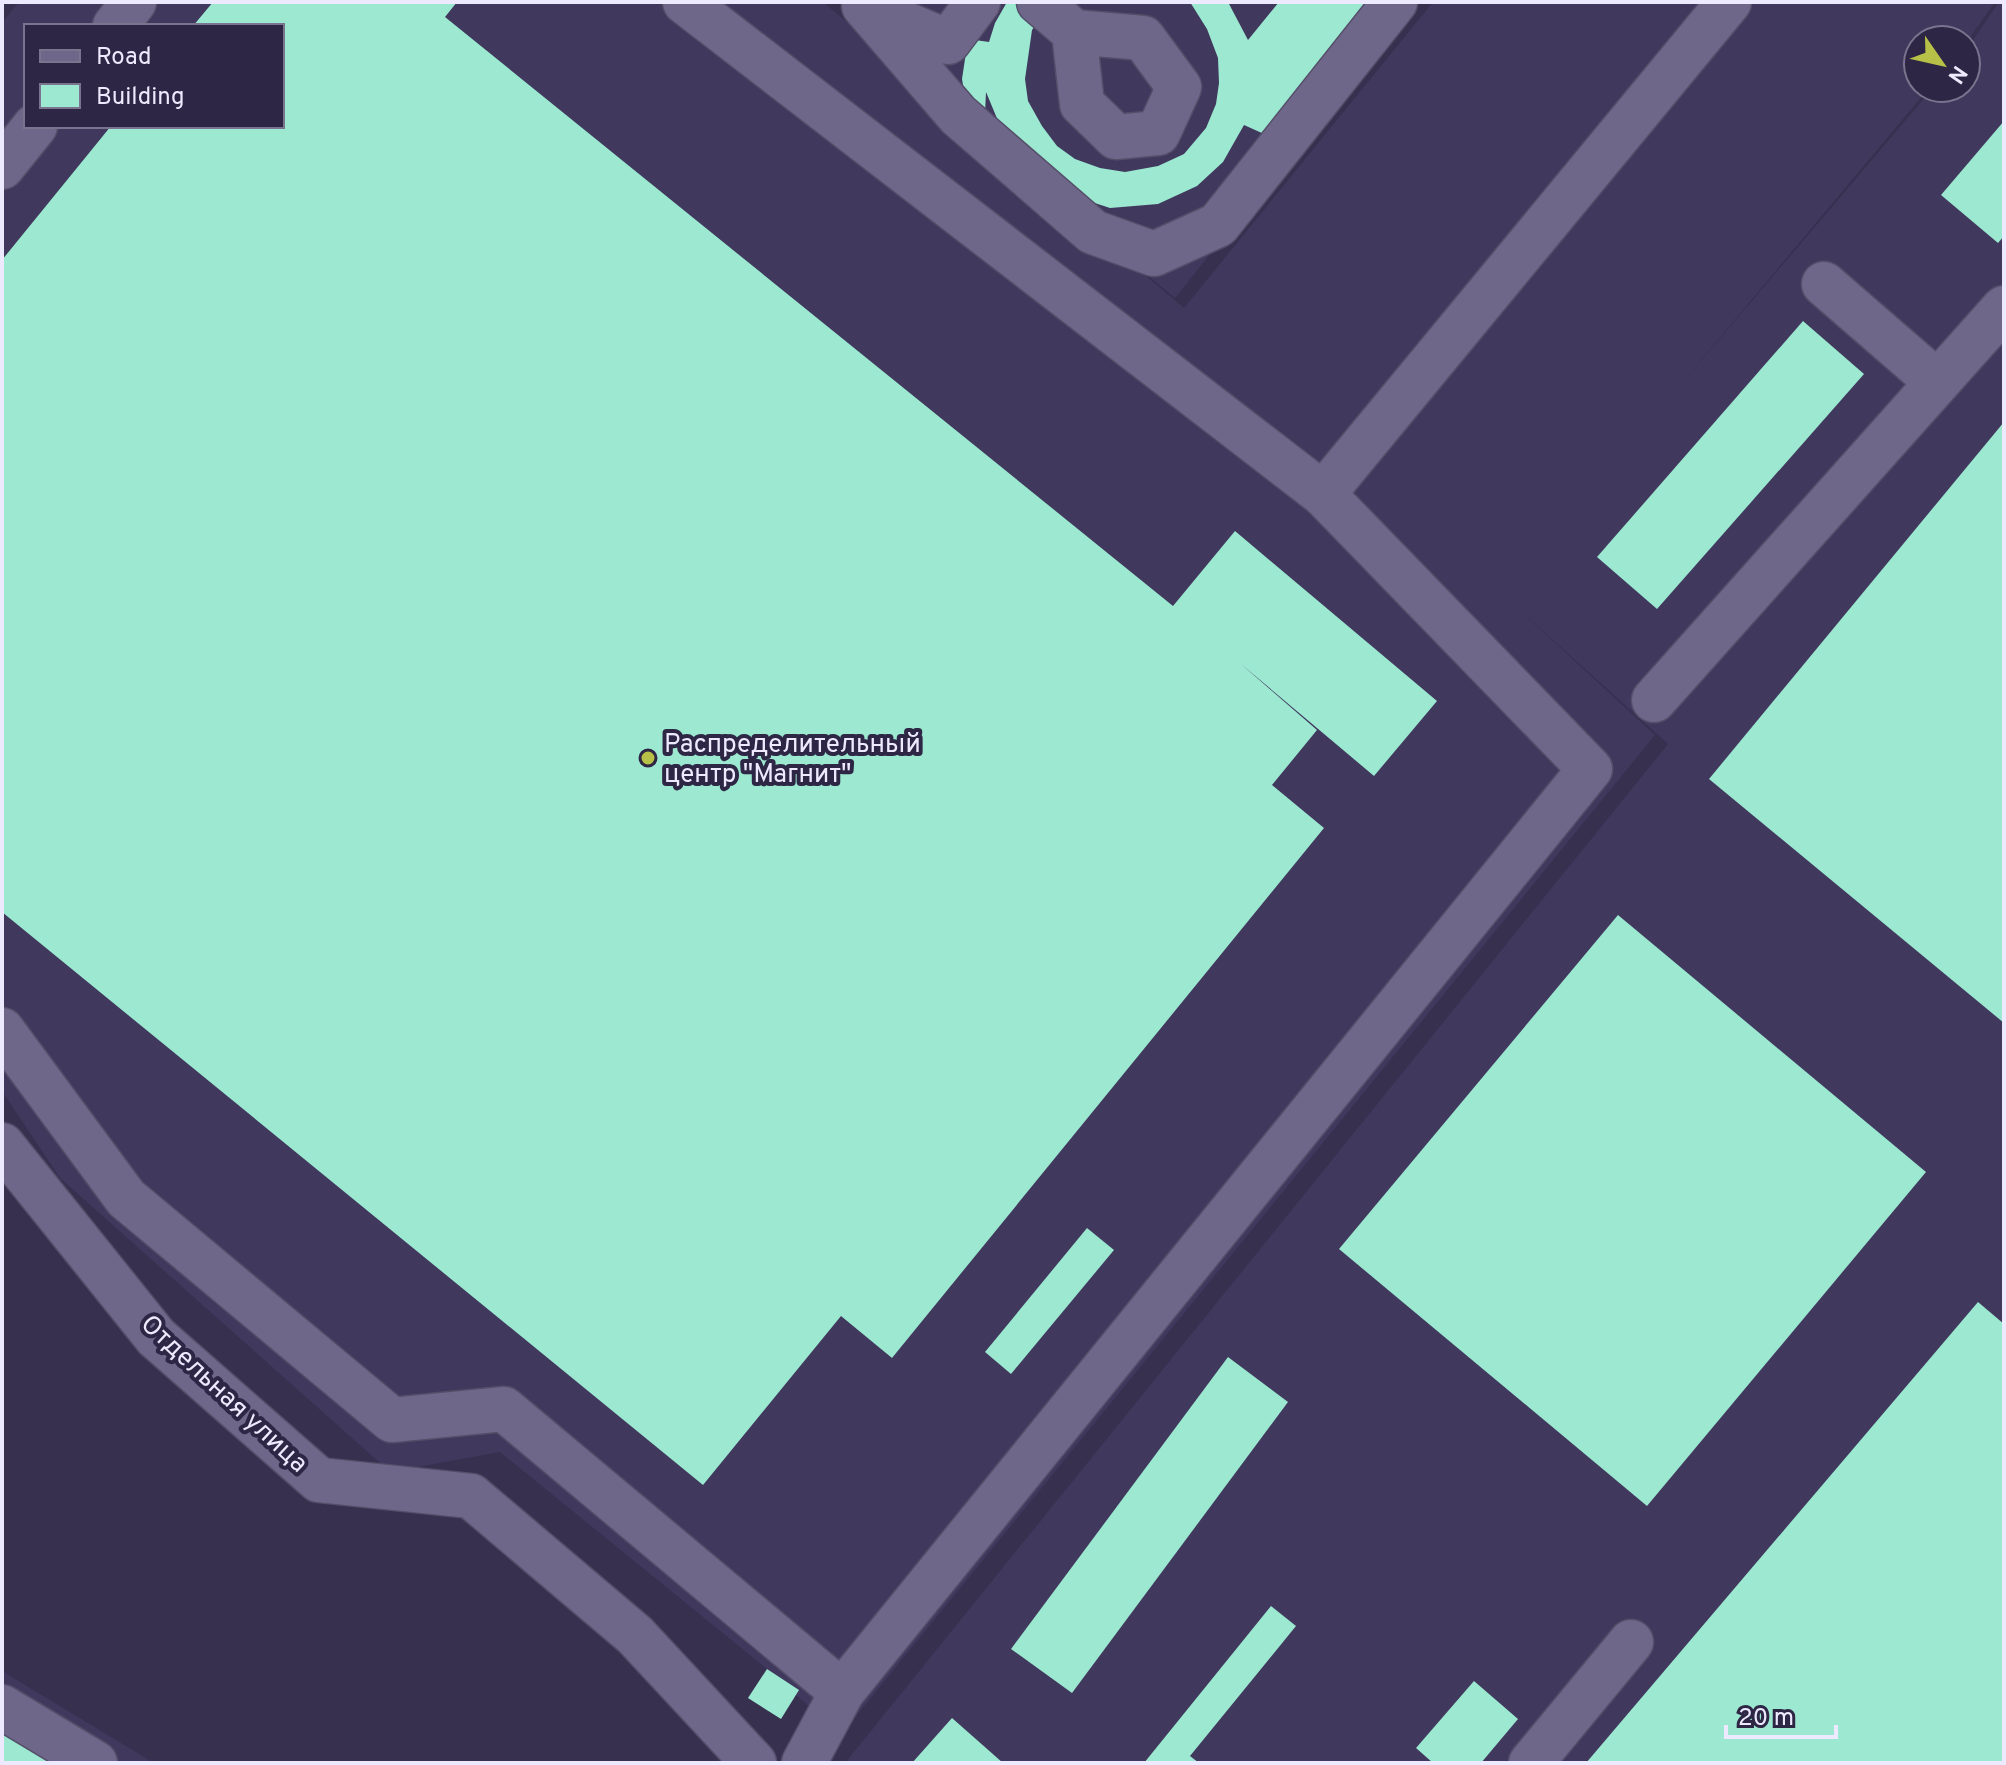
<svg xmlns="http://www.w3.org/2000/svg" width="2006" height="1765" viewBox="0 0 2006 1765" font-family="Overpass,sans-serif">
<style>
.built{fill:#40385d;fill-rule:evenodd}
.building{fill:#9ce8d1}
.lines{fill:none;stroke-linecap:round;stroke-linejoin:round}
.minor-casing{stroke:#544e69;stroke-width:47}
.minor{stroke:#6e678a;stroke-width:44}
.poi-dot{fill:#b8c147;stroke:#2d2644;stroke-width:3}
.labels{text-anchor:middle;stroke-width:8;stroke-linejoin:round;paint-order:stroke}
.poi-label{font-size:26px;fill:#ede9fe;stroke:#2d2644;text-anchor:start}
.street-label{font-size:26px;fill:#ede9fe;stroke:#2d2644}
</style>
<rect width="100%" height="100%" fill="#37304f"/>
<g class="built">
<path d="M19 2H823L861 34 884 2H1413L1175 298 1084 223 1184 308 1433 2H1995L1966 43V40H1918V88H1929L1682 383 1933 88H1966V50L1999 2H2004V1763H845L1668 744 1502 594 1655 735 843 1732 826 1722 767 1669 500 1452 390 1472 60 1178 2 1091V23ZM26 26H282V126H26Z"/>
<polygon points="2,1671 154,1763 2,1763"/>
</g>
<g class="building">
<polygon points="213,2 457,2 445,17 1173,606 1235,531 1437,701 1374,776 1241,664 1317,730 1272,785 1324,828 892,1358 841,1316 703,1485 2,912 2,260 111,126 282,126 282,26 193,26"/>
<polygon points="1007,2 1022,2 1042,16 1032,30 1025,79 1028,101 1042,126 1057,146 1075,159 1100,168 1125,172 1158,166 1184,154 1206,128 1216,104 1219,83 1218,58 1207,29 1190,2 1228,2 1248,40 1279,2 1378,2 1264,134 1244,125 1223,162 1197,186 1158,204 1110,208 1055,190 1001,128 986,92 985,114 968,115 962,79 968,39 989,42 995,23"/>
<polygon points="2004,121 2004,236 1998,243 1941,195"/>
<polygon points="1803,321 1864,374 1657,609 1597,557"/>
<polygon points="2004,422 2004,1023 1709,779"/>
<polygon points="1618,915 1926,1172 1647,1506 1339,1249"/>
<polygon points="1087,1228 1114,1250 1011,1374 985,1352"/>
<polygon points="1978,1302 2004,1324 2004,1763 1586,1763"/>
<polygon points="1228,1357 1288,1402 1072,1693 1011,1649"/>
<polygon points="1271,1606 1296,1626 1190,1756 1199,1763 1144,1763"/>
<polygon points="767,1669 799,1690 781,1719 748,1698"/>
<polygon points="1474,1681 1518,1719 1481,1763 1433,1763 1416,1748"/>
<polygon points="952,1718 1003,1763 912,1763"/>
<polygon points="2,1733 52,1763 2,1763"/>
</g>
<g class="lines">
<g class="minor-casing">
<g id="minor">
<polyline points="685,2 1323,494 1590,769 842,1692 804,1763"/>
<polyline points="1039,2 1074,32 1143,38 1179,87 1158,133 1116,137 1082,104 1074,32"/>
<polyline points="864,6 958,115 1093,232 1154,254 1218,225 1395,2"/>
<polyline points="875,11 948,42 978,2"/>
<polyline points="115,26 134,2"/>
<polyline points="2,167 35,126"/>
<polyline points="1824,284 1937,382"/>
<polyline points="1323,494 1729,2"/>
<polyline points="1654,700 2004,308"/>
<polyline points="2,1030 126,1198 392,1420 504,1409 842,1692"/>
<polyline points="2,1145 156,1337 319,1480 471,1496 635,1635 754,1763"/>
<polyline points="2,1707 95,1763"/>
<polyline points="1531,1763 1631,1642"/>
</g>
</g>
<use href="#minor" class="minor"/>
</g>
<circle class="poi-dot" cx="648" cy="758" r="8"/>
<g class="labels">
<g class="poi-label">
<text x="664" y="752">Распределительный<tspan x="664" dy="30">центр "Магнит"</tspan></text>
</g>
<g class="street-label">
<text transform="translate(225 1393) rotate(43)" y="9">Отдельная улица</text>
</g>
</g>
<rect width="2006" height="1765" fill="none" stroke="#ede9fe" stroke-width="8"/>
<rect x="24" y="24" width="260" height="104" fill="#2d2644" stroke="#7a748e" stroke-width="2"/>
<rect x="40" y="50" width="40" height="12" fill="#6e678a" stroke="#7a748e" stroke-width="2"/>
<text x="96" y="64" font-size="24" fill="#ede9fe">Road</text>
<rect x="40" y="84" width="40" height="24" fill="#9ce8d1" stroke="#7a748e" stroke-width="2"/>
<text x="96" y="104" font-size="24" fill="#ede9fe">Building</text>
<g transform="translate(1942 64) rotate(124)"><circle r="38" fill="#2d2644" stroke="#7a748e" stroke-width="2"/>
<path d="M0-6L14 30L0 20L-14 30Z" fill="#b8c147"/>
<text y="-12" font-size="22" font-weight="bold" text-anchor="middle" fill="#ede9fe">N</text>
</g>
<path d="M1726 1725v12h110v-12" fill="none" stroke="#ede9fe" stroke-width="4"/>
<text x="1738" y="1725" font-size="24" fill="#ede9fe" stroke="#2d2644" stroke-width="6" paint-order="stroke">20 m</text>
</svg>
